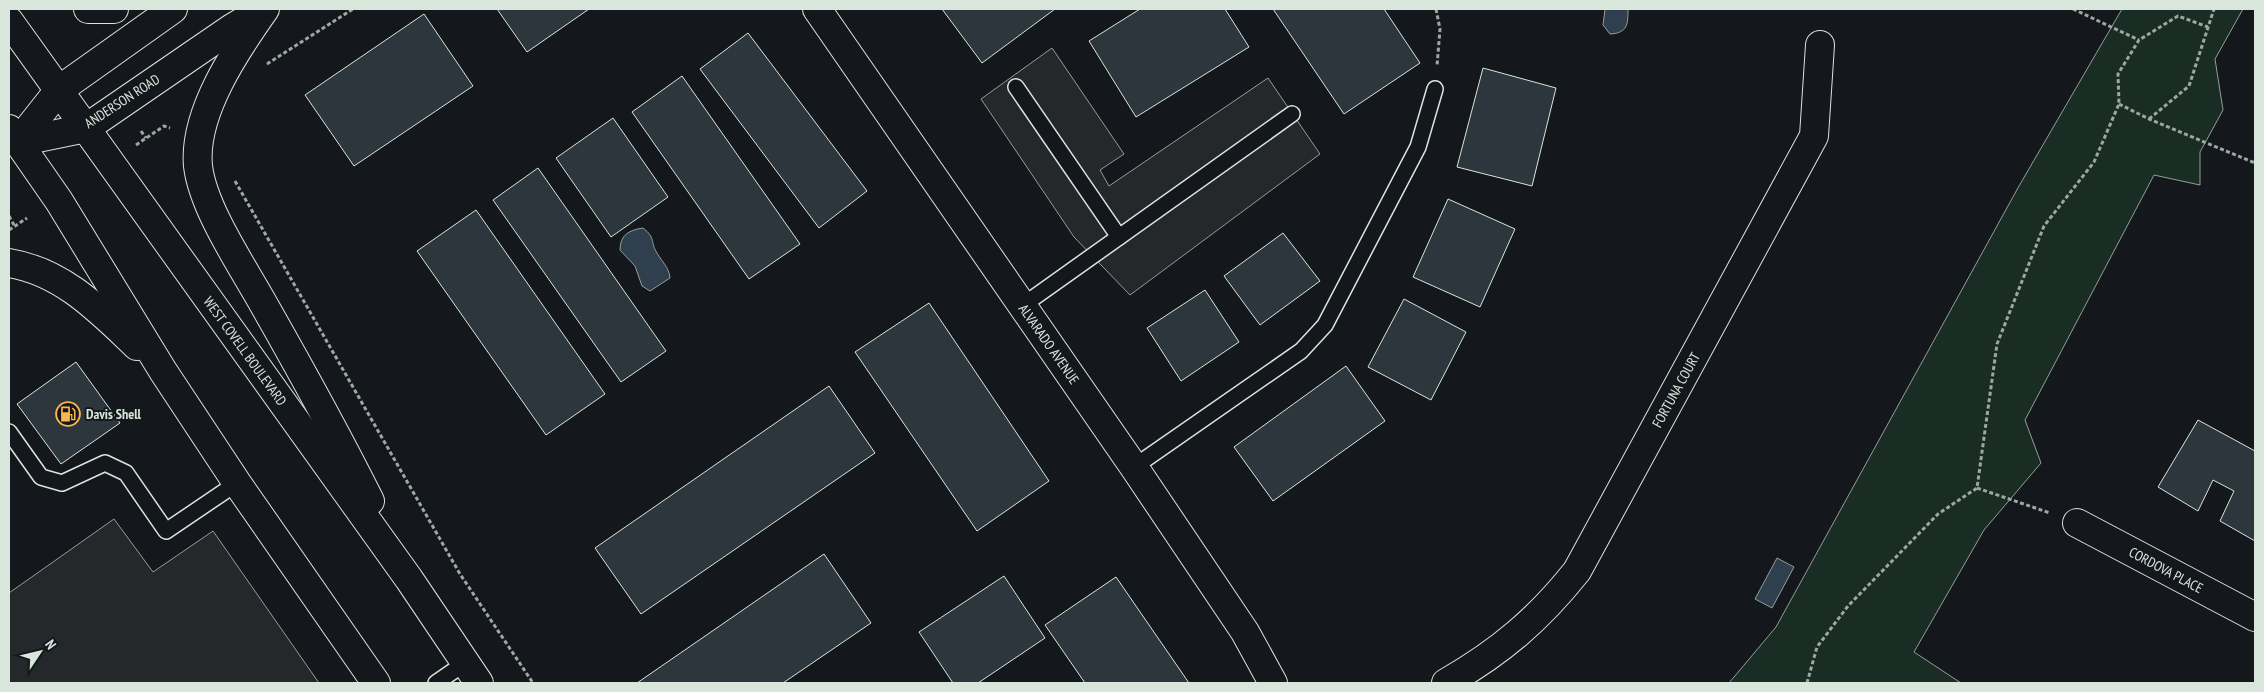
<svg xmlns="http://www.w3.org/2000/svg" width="2264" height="692" viewBox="0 0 2264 692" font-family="'PT Sans Narrow',sans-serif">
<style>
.green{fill:#1a2d24;stroke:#939e99}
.parking{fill:#24282b;stroke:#939e99}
.water{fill:#2f3f4d;stroke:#939e99}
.building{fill:#2c363c;stroke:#d8e6dc}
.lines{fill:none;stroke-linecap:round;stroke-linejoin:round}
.service-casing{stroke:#d8e6dc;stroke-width:18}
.minor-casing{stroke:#d8e6dc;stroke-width:30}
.tertiary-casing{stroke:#d8e6dc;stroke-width:30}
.primary-casing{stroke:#d8e6dc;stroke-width:30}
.path{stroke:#9da8a2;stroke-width:3;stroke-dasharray:4 2.5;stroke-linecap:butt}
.service{stroke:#14181c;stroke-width:15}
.minor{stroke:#14181c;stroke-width:28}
.tertiary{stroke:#14181c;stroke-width:28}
.primary{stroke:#14181c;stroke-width:28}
.labels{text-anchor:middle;stroke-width:4;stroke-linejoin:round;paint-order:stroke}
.street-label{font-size:14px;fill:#d8e6dc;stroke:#14181c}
.poi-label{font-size:14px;font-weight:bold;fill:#d8e6dc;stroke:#14181c;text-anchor:start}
</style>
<rect width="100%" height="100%" fill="#14181c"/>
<polygon class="green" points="2122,9 2243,9 2215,59 2223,110 2200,152 2200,185 2154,175 2025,420 2041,463 1984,530 1914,652 1961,683 1729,683 1776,627 2019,186"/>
<g class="parking">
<polygon points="1052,48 1124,154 1100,170 1109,186 1268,78 1320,154 1130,295 1074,237 981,99"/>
<polygon points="114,519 153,572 213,531 319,683 9,683 9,593"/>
</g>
<g class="water">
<path d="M1605 9H1628C1628 24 1628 33 1610 34L1603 25Z"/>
<path d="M643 228C656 238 650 242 657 253 662 262 669 267 670 278L650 291 642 286 635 266 620 250C620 235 629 230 643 228Z"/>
<polygon points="1777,558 1794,567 1772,608 1755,599"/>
</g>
<g class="building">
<polygon points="497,9 589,9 527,52"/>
<polygon points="942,9 1055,9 982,63"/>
<polygon points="1140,9 1225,9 1249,47 1136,117 1089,41"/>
<polygon points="1273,9 1384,9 1420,63 1344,114"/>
<polygon points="424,14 473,86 354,166 305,95"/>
<polygon points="748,33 867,191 819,228 700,69"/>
<polygon points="1483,68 1556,88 1532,186 1457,167"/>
<polygon points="682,76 800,244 749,279 632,112"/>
<polygon points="613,118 668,197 611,237 556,158"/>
<polygon points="538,168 666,351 621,382 493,200"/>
<polygon points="1448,199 1515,229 1480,307 1413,277"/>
<polygon points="476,210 605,394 546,435 417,251"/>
<polygon points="1283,233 1320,281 1260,325 1224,276"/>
<polygon points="1205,290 1239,342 1181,381 1147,328"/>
<polygon points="1404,299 1466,332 1431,400 1368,367"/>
<polygon points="929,303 1049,481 977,531 855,352"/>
<polygon points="76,362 120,423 61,464 17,404"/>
<polygon points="1346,366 1385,421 1273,501 1234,447"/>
<polygon points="829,386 875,453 641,614 595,548"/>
<polygon points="2198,420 2255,451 2255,541 2220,521 2234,491 2213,480 2198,511 2158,487"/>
<polygon points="824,554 871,623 783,683 637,683"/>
<polygon points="1004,576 1045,638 978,683 953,683 919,632"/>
<polygon points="1116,577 1189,683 1085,683 1045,625"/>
</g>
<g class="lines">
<g class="service-casing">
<g id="service">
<polyline points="1016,87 1119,237"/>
<polyline points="1022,306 1292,114"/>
<polyline points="9,432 41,477 62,483 105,463 126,473 166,531 237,483"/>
<polyline points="1134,467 1301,351 1325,325 1418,147 1435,89"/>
<polyline points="436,683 465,663"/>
</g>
</g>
<g class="minor-casing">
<g id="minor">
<polyline points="817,9 1134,467 1245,632 1273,683"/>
<polyline points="2077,523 2255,617"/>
<path d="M1446 683C1500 652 1538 620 1577 571L1814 136 1820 45"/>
</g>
</g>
<g class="tertiary-casing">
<g id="tertiary">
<polyline points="18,142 86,128 232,28 264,9"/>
<polyline points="18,142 59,90 173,9"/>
</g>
</g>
<g class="primary-casing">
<g id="primary">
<polyline points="88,9 114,9"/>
<path d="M265 9C236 50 193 113 198 166 203 209 243 267 264 305 301 370 337 435 370 501"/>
<polyline points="9,21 409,579 479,683"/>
<polyline points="9,129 59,201 163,371 237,483 376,683"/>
<path d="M9 263C63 272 99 310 137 346"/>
</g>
</g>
<g class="path">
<polyline points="1436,9 1440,29 1437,66"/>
<polyline points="2073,9 2139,40"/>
<polyline points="267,64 353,9"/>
<polyline points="2119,104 2149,119 2255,163"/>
<polyline points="2149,119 2189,86 2214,9"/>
<polyline points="141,131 146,138"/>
<polyline points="136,145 164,126 170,128"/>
<polyline points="235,181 460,574 533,683"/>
<polyline points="9,216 14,225"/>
<polyline points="9,230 27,218"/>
<polyline points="1977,488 2050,513"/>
<polyline points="1807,683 1817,647 1848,606 1938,514 1977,488 1997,344 2044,226 2094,162 2119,104 2118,74 2139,40 2178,16 2208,27"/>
</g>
<use href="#service" class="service"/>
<use href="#minor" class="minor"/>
<use href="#tertiary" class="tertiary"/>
<use href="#primary" class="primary"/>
</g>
<defs>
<g id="fuel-ring" transform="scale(1.25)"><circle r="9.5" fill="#14181c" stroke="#ffb74d" stroke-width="1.5"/><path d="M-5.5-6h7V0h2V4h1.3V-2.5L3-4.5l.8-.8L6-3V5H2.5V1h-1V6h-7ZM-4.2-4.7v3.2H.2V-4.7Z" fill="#ffb74d"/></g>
</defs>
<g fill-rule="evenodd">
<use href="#fuel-ring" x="68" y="414"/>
</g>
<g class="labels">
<g class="street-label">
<text transform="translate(122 101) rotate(-33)" y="5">ANDERSON ROAD</text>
<text transform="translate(1049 344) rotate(55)" y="5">ALVARADO AVENUE</text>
<text transform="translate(245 351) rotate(54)" y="5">WEST COVELL BOULEVARD</text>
<text transform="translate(1676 390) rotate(-61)" y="5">FORTUNA COURT</text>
<text transform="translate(2166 570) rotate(28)" y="5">CORDOVA PLACE</text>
</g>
<g class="poi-label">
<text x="86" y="419">Davis Shell</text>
</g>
</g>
<rect width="2264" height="692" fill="none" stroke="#d8e6dc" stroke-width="20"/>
<g transform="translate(40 652) rotate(55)" stroke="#14181c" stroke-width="4" paint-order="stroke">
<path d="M0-4L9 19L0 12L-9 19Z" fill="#d8e6dc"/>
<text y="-8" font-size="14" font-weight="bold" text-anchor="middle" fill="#d8e6dc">N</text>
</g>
</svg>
